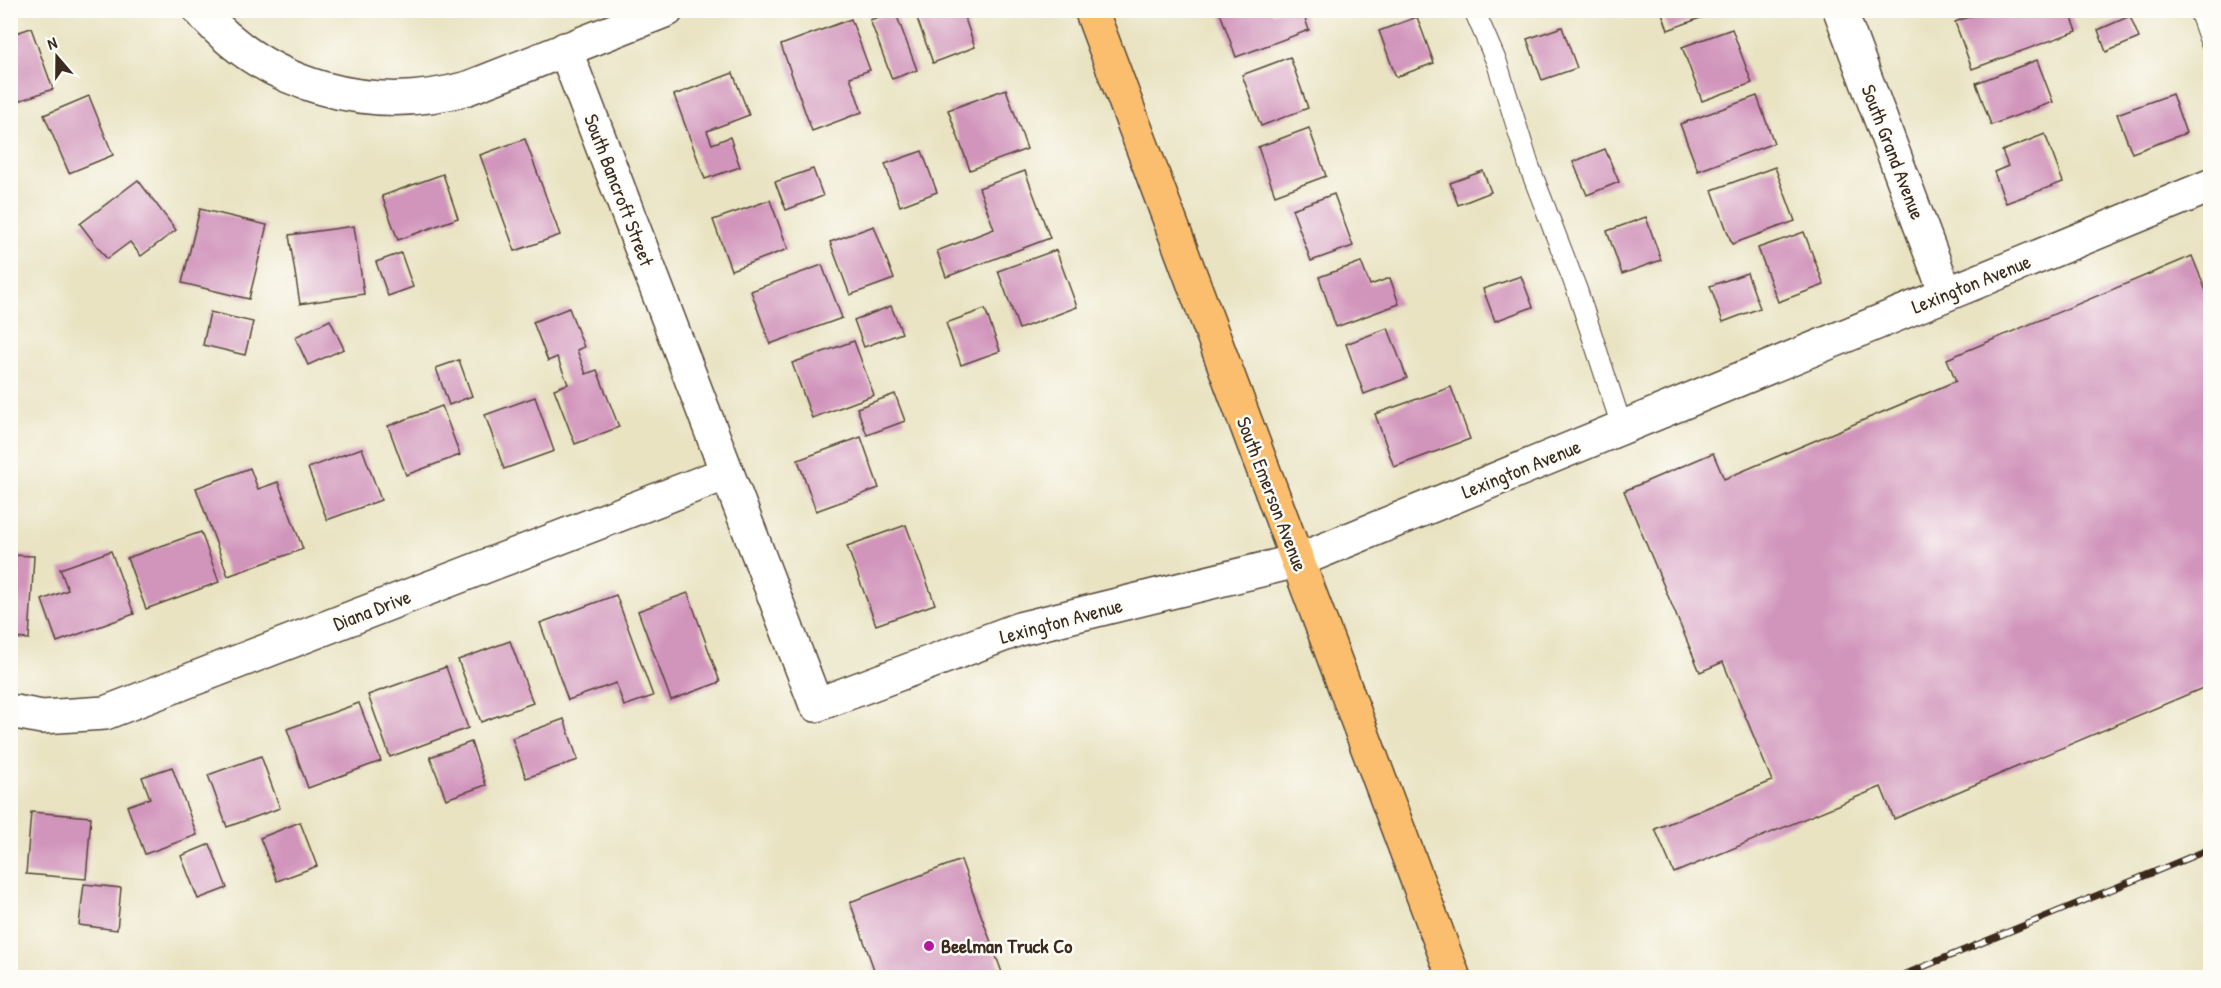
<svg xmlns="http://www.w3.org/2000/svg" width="2221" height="988" viewBox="0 0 2221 988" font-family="'Patrick Hand',sans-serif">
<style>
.building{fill:#d194bb}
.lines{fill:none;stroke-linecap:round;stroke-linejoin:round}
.lane-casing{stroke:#554637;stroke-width:22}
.street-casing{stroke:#554637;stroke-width:36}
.primary-casing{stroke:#554637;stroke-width:36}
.lane{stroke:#fff;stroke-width:20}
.street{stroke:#fff;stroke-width:33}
.primary{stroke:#fabe6e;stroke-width:33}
.rail-casing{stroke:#3b2a1e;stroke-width:7}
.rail{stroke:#fdfcf7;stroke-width:4.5;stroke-dasharray:14;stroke-linecap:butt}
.poi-dot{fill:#b5179e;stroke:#fdfcf7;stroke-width:2}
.labels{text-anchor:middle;stroke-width:5;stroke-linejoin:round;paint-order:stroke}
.street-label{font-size:20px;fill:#3b2a1e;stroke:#fdfcf7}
.poi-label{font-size:20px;font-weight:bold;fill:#3b2a1e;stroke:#fdfcf7;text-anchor:start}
</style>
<rect width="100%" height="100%" fill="#fdfcf7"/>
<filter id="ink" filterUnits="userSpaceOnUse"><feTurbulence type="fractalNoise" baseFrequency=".0167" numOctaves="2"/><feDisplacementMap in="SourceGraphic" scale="12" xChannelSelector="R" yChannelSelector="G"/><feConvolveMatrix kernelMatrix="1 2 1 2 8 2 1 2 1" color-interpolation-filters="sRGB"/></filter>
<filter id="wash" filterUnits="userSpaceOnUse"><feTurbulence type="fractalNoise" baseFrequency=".008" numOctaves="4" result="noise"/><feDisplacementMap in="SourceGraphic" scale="24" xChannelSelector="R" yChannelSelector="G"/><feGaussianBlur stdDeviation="1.35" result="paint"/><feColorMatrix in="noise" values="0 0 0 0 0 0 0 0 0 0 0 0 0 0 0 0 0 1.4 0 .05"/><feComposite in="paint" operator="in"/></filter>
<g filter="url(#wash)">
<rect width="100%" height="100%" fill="#e9e3c2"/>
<g id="blocks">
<g class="building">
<polygon points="914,10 962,10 975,47 933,63"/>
<polygon points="1219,10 1271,10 1272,13 1280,10 1302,10 1309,30 1236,57"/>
<polygon points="1661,10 1719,10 1719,11 1668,30"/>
<polygon points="1986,10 2069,10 2077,31 1972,69 1955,22"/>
<polygon points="895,11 917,70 892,79 870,20"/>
<polygon points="2130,16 2139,38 2106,52 2098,30"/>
<polygon points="1417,17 1434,63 1396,77 1379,31"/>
<polygon points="851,19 870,70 850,77 862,112 812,131 781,45"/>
<polygon points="1562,27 1577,68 1542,80 1527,39"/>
<polygon points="31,28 53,89 10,104 10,35"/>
<polygon points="1732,29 1752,83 1702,101 1682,47"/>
<polygon points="1290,57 1308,108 1261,126 1242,75"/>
<polygon points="2037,60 2053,102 1991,125 1976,83"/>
<polygon points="733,73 749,115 707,131 712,144 730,137 740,167 705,179 674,95"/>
<polygon points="1006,89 1027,149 970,170 948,110"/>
<polygon points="2172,94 2186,133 2132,153 2117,114"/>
<polygon points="89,96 113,155 69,173 44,115"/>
<polygon points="1757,96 1774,143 1698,171 1680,124"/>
<polygon points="1309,128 1326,176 1275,195 1258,147"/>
<polygon points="2045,134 2063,182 2006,203 1994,172 2008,166 2002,151"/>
<polygon points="525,139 560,235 515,251 480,155"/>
<polygon points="1605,149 1619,182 1587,195 1573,162"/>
<polygon points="922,151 937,192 900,206 885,164"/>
<polygon points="1775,167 1795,221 1732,244 1712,190"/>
<polygon points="813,169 823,196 786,210 775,182"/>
<polygon points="1025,171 1050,238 946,277 937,251 994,229 979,188"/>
<polygon points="1483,171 1491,192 1458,205 1450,183"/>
<polygon points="443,174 458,218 398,240 382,196"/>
<polygon points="138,180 176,230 141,256 130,242 107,259 80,224"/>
<polygon points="1334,194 1353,246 1311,261 1292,209"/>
<polygon points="770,200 788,249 731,270 713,220"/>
<polygon points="200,209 267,225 249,299 182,283"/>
<polygon points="1646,217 1661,260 1622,274 1607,231"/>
<polygon points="354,226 364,294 300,304 289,235"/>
<polygon points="874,226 894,279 850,295 830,242"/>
<polygon points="1804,232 1824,285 1778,302 1758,248"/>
<polygon points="1056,250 1077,307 1019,329 998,271"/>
<polygon points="401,253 413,287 388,296 376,262"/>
<polygon points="2192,256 2210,301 2210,685 1894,819 1881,787 1674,873 1655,829 1772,781 1723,662 1700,672 1624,491 1713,453 1724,479 1956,381 1947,359"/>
<polygon points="1361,262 1370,285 1390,278 1399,304 1336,327 1319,277"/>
<polygon points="822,265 842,318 770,344 751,291"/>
<polygon points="1747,273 1760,308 1723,322 1710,286"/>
<polygon points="1521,276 1533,307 1495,321 1483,289"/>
<polygon points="891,306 902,333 864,347 854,320"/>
<polygon points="569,308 584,347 577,350 586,374 597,370 619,427 575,444 554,389 568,384 557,357 548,361 533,322"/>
<polygon points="985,309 1000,351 961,365 946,323"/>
<polygon points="210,312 253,322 245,355 203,345"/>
<polygon points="330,320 344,349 308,365 295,337"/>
<polygon points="1388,328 1407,378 1364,394 1346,344"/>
<polygon points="854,341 874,395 812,418 792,363"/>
<polygon points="459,360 472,396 449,405 436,368"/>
<polygon points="1451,387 1470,439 1394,467 1375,414"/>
<polygon points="895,394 905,421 867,435 857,408"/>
<polygon points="535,397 554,451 504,469 485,415"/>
<polygon points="442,406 460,455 406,475 388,426"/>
<polygon points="861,437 879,488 816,511 798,460"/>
<polygon points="362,448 381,500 327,520 308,468"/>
<polygon points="250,468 258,489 278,482 303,549 228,576 196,488"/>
<polygon points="906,525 935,604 876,625 847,546"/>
<polygon points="201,532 219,582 146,609 127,558"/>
<polygon points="111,551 134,614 57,642 42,600 68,590 60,569"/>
<polygon points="10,555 34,556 29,639 10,638"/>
<polygon points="688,593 720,682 671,700 638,611"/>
<polygon points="616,595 653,696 624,706 616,683 568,700 540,623"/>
<polygon points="510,641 533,703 481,722 458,660"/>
<polygon points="446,667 468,728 390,757 368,695"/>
<polygon points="359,703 381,761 308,788 287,729"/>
<polygon points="564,719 578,760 526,778 512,738"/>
<polygon points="471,742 486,785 446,799 430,757"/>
<polygon points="261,756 280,808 227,827 208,775"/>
<polygon points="172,767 197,835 145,854 127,806 150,798 142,777"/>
<polygon points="31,812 91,817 86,879 26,874"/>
<polygon points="300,822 317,866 277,881 260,838"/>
<polygon points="210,844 227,888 198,899 181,856"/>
<polygon points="961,860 1004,978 877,978 850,902"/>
<polygon points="84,884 121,888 117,930 79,925"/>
</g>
</g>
</g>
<g filter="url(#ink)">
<use href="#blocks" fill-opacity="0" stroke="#554637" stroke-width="1.5"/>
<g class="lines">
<g class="lane-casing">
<g id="lane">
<polyline points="1474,10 1497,63 1529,166 1577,290 1622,427"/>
<polyline points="2199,10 2210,41"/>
</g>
</g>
<g class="street-casing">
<g id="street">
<path d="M200 10C266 88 372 115 468 88L667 10"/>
<polyline points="1840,10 1946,294"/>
<polyline points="565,49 816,705 1019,629 1297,561 2210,186"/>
<polyline points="10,711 42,717 105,713 727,473"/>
</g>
</g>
<g class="primary-casing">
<polyline id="primary" points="1091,10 1454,978"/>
</g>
<use href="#lane" class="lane"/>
<use href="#street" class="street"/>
<use href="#primary" class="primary"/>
<g class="rail-casing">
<polyline id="rail" points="1896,978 2210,849"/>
</g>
<use href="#rail" class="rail"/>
</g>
</g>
<circle class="poi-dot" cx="929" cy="946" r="6"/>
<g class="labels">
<g class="street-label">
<text transform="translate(1893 152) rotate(69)" y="7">South Grand Avenue</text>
<text transform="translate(619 190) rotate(69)" y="7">South Bancroft Street</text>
<text transform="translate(1971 284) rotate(-22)" y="7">Lexington Avenue</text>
<text transform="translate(1521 469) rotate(-22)" y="7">Lexington Avenue</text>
<text transform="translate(1272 494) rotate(69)" y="7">South Emerson Avenue</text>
<text transform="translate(372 610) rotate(-21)" y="7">Diana Drive</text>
<text transform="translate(1061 621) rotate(-15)" y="7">Lexington Avenue</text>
</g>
<g class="poi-label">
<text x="941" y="953">Beelman Truck Co</text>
</g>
</g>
<rect width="2221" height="988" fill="none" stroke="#fdfcf7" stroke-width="36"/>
<g transform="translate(57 57) rotate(340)" stroke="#fdfcf7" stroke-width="4.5" paint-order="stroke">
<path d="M0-4.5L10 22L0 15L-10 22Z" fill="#3b2a1e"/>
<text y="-9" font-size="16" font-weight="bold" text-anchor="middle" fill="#3b2a1e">N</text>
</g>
</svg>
